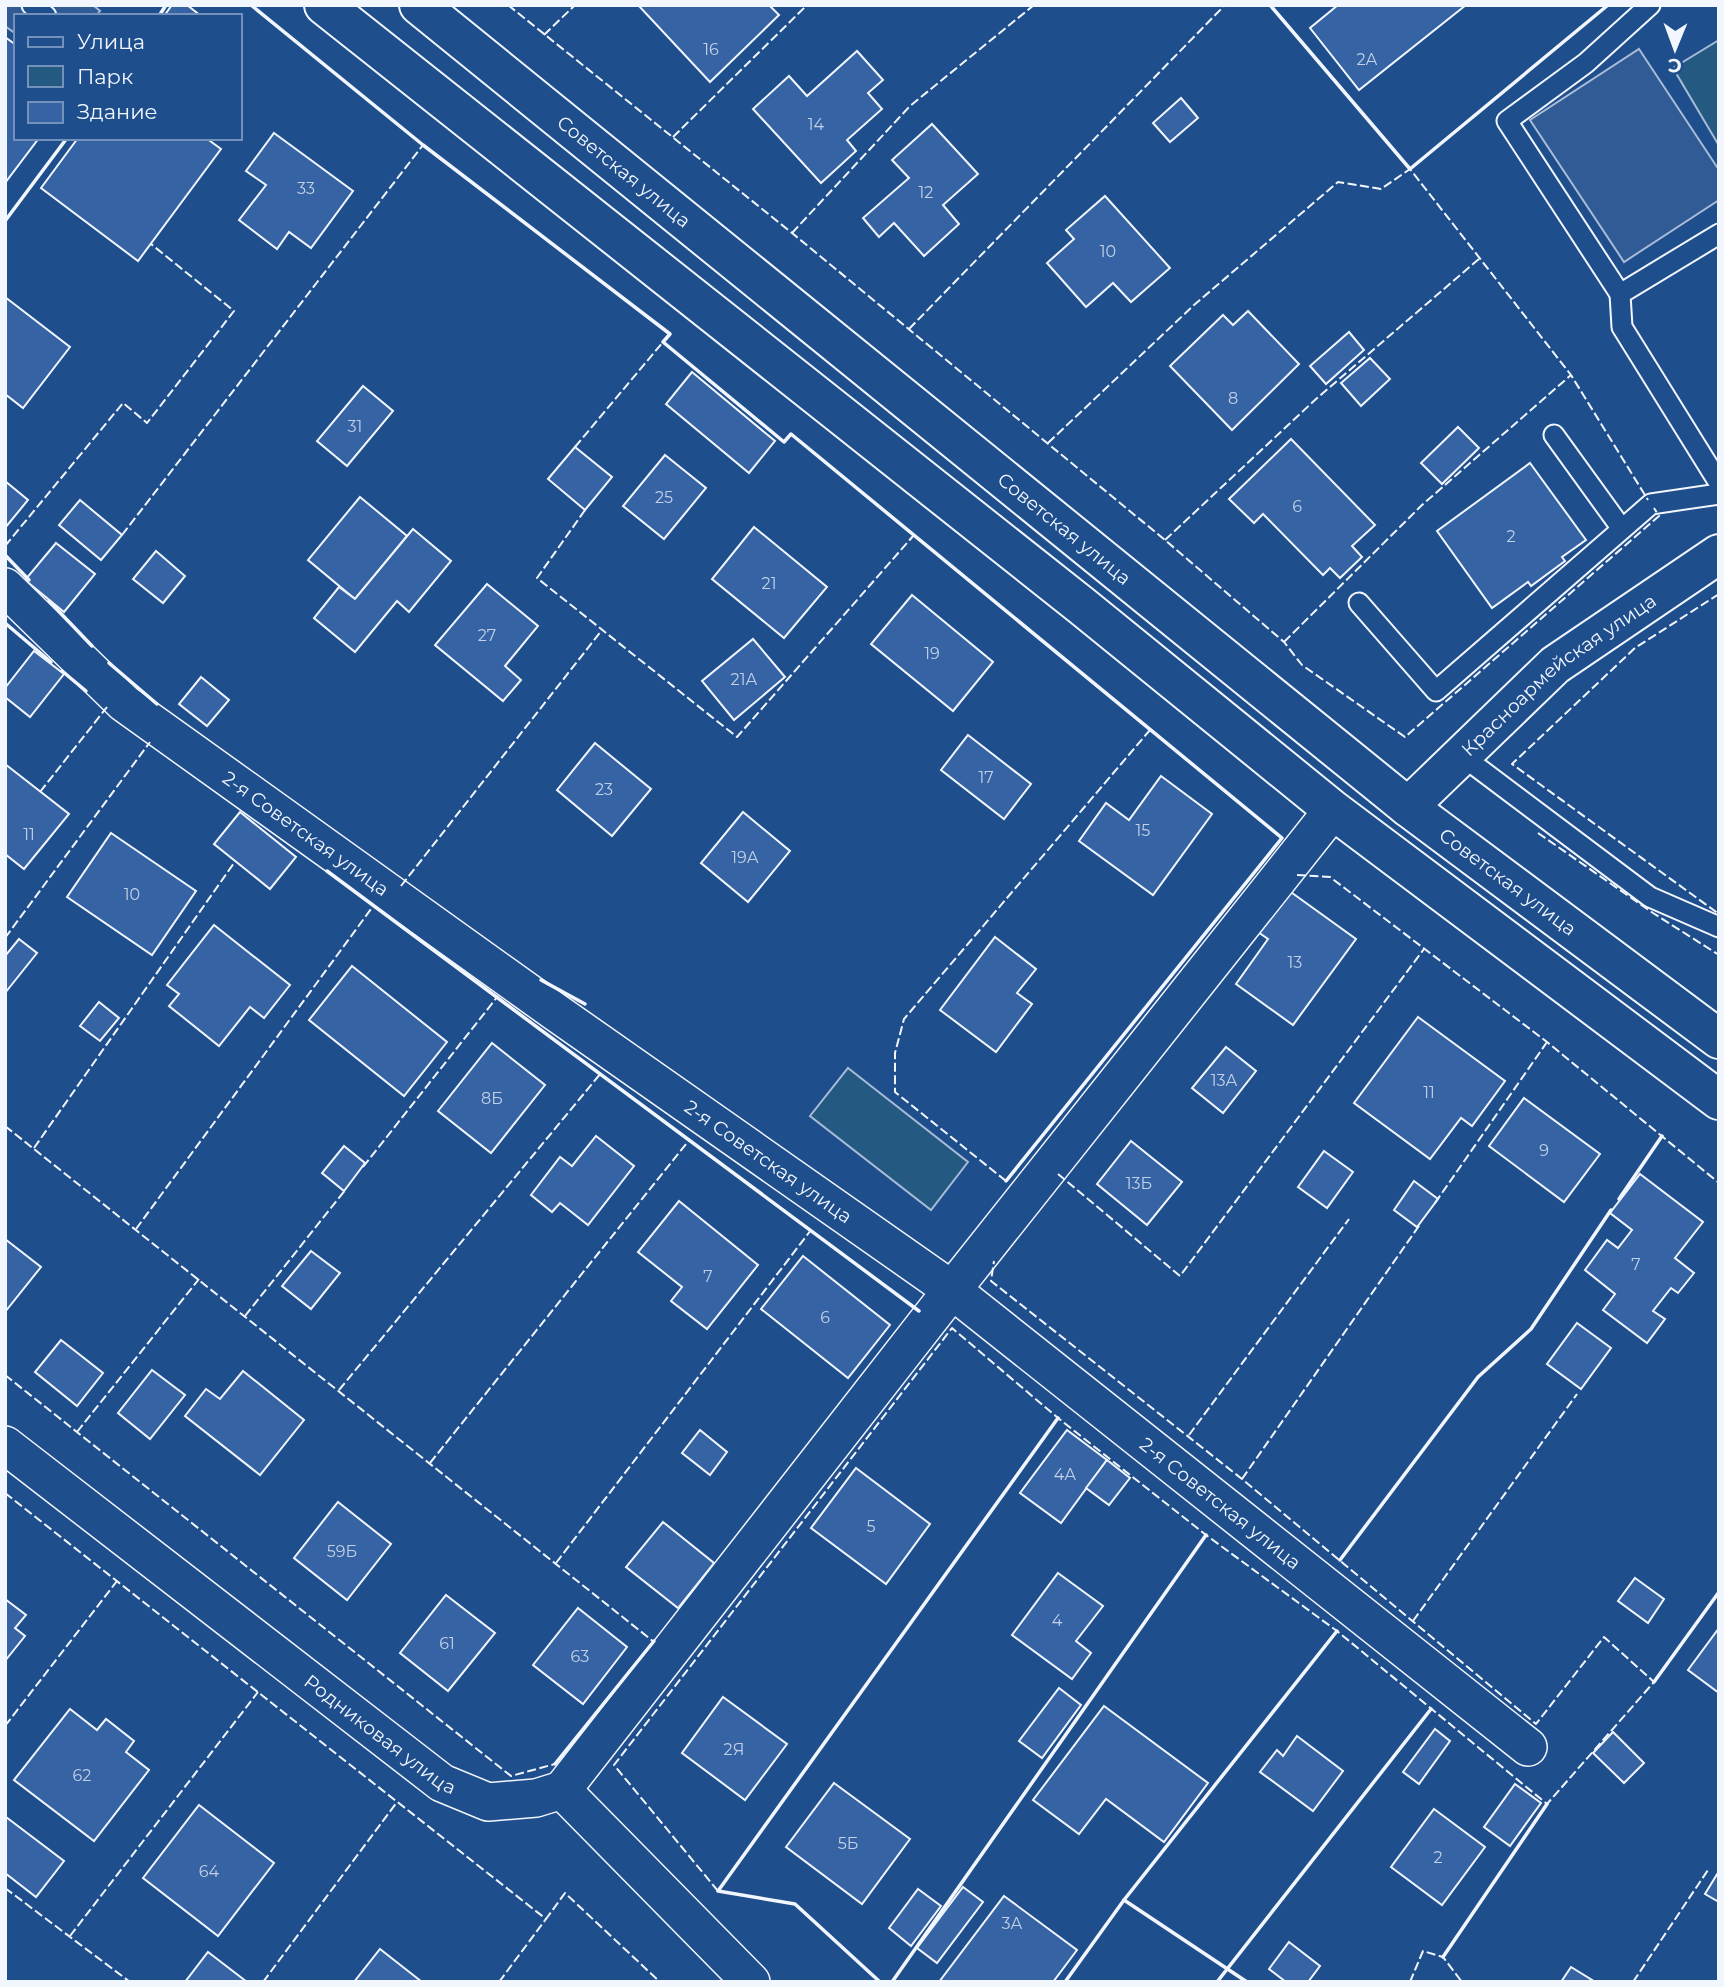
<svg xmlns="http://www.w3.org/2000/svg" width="1724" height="1987" viewBox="0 0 1724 1987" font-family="Montserrat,sans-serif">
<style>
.green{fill:#245a82;stroke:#a8bbd7;stroke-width:2}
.parking{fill:#305b95;stroke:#a8bbd7;stroke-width:2}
.building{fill:#3563a3;stroke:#f2f6ff;stroke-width:2}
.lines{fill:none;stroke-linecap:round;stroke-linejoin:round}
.lane-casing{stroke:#f2f6ff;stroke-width:23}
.street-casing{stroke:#f2f6ff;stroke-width:40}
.secondary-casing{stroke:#f2f6ff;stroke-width:42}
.primary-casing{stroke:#f2f6ff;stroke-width:42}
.lane{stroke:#1f4e8c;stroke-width:19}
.street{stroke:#1f4e8c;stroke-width:37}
.secondary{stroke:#1f4e8c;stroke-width:38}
.primary{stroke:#1f4e8c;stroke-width:38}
.fence{stroke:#f2f6ff;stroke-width:2;stroke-dasharray:9 3.5;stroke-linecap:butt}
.wall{stroke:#f2f6ff;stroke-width:3.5}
.labels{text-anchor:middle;stroke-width:5;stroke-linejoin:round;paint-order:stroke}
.number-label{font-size:16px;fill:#c3d1e8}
.street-label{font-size:19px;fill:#f2f6ff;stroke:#1f4e8c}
</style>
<rect width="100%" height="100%" fill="#1f4e8c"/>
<g class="green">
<polygon points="1719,40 1719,143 1718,144 1673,68"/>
<polygon points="848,1068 968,1162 931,1210 810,1116"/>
</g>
<g class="parking">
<polygon points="5,5 93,5 100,11 96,16 16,16 16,34 5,26"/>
<polygon points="1639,49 1719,170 1719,200 1624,262 1530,120"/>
</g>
<g class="building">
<polygon points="172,5 187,5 201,16 164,16"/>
<polygon points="638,5 769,5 779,15 710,82"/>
<polygon points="1338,5 1466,5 1359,90 1310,28"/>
<polygon points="5,37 16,45 16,138 39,138 5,183"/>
<polygon points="857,51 883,80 868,93 882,109 847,140 856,151 821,183 753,109 789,76 807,96"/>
<polygon points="1181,98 1198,118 1170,142 1153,123"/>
<polygon points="932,124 978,174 943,205 959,224 924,256 894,223 879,237 863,218 909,178 892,160"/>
<polygon points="274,133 353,191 311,248 289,232 277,249 239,220 266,185 246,171"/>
<polygon points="78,138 206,138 221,149 138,261 41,188"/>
<polygon points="1105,196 1170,268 1131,302 1113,283 1086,307 1047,263 1074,239 1066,230"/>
<polygon points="5,297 70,347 23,408 5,394"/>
<polygon points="1248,311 1299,364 1232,430 1170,366 1223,315 1233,325"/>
<polygon points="1349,332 1364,350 1326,384 1310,366"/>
<polygon points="1370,358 1390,379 1361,406 1341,383"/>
<polygon points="692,372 775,441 749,473 666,404"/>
<polygon points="363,386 393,411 347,466 317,441"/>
<polygon points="1458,427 1479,448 1442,484 1421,463"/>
<polygon points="1291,439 1375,525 1352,546 1362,557 1340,578 1330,568 1323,575 1263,514 1254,523 1229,499"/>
<polygon points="575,447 612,477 585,510 548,479"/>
<polygon points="665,455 706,488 664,539 623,506"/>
<polygon points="1530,463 1586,540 1562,557 1565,561 1531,586 1528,582 1492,608 1437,531"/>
<polygon points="5,481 28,500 5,528"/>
<polygon points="360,497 407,536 355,599 308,560"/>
<polygon points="80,500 122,535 101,560 59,525"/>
<polygon points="754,527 827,587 784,638 712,579"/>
<polygon points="413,529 451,561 409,612 397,601 355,652 314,618 339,587 355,599"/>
<polygon points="56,543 95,574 64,612 25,580"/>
<polygon points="156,551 185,576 163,603 133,579"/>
<polygon points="487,584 538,626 505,666 521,680 503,701 435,645"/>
<polygon points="912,595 993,662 953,711 871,644"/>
<polygon points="753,639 785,677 734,720 702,681"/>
<polygon points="34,651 64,674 30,717 5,697 5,688"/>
<polygon points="201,677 229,700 207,726 179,704"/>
<polygon points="968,735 1031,784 1004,819 941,770"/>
<polygon points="595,743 651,789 612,836 557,790"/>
<polygon points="5,764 69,814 24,869 5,854"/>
<polygon points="1161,776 1212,814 1153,895 1079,841 1106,803 1129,820"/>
<polygon points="240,812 296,857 270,889 214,844"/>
<polygon points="743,812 790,851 748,902 701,863"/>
<polygon points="111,833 196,891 152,955 67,897"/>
<polygon points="1288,890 1356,939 1293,1025 1236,984 1268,939 1258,932"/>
<polygon points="214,925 290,985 264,1018 250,1007 219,1046 169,1006 179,994 167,985"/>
<polygon points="995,937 1036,969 1017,993 1032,1004 996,1052 940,1010"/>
<polygon points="19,939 37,953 5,993 5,956"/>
<polygon points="352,966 447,1042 404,1096 309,1020"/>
<polygon points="99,1002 119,1018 100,1041 80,1026"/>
<polygon points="1418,1017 1505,1081 1472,1126 1461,1118 1430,1159 1354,1103"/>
<polygon points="492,1043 545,1085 491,1153 438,1111"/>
<polygon points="1226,1047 1256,1071 1223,1113 1192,1088"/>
<polygon points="1524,1098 1600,1154 1564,1202 1489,1146"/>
<polygon points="596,1136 634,1166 588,1225 560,1203 552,1212 531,1195 560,1157 572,1166"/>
<polygon points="1131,1141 1182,1182 1147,1225 1097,1184"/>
<polygon points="344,1146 365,1163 344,1191 322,1173"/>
<polygon points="1324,1151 1353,1172 1327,1208 1298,1187"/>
<polygon points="1640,1174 1703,1222 1675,1258 1694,1273 1678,1293 1671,1288 1653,1311 1665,1319 1647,1343 1603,1310 1615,1294 1585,1270 1607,1240 1618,1248 1632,1230 1610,1213"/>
<polygon points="1414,1181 1438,1199 1417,1227 1394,1210"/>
<polygon points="679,1201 758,1265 707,1329 671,1301 682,1287 638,1252"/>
<polygon points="5,1239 41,1267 5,1312"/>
<polygon points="311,1251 340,1273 311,1309 282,1286"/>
<polygon points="803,1256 890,1325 848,1378 761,1309"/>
<polygon points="1577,1323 1611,1348 1581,1389 1547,1364"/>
<polygon points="61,1340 103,1373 77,1406 35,1372"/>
<polygon points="152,1370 185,1395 150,1439 118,1413"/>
<polygon points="243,1371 304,1420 260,1475 185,1416 206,1389 220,1399"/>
<polygon points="700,1430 727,1452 710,1475 682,1453"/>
<polygon points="1067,1430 1107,1460 1061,1523 1020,1493"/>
<polygon points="1107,1460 1130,1478 1109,1505 1086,1488"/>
<polygon points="856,1468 930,1524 886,1584 811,1528"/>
<polygon points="338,1502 391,1544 347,1600 294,1558"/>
<polygon points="663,1522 714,1563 678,1608 626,1567"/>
<polygon points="1058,1573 1103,1606 1076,1641 1091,1653 1072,1679 1012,1635"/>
<polygon points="1635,1578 1664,1599 1648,1623 1618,1601"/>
<polygon points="446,1595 495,1633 448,1691 400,1653"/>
<polygon points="5,1599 26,1615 15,1628 25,1636 5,1661"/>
<polygon points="578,1608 627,1647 583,1704 533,1665"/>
<polygon points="1719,1628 1719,1693 1688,1670"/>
<polygon points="1059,1688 1081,1705 1042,1758 1019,1741"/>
<polygon points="723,1697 787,1744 745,1800 682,1753"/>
<polygon points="1104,1706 1208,1783 1164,1842 1106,1799 1079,1834 1033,1800"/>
<polygon points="70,1709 97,1730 106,1719 134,1741 126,1752 149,1770 94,1841 14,1780"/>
<polygon points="1435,1729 1450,1741 1419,1784 1403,1772"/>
<polygon points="1613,1732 1644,1763 1624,1783 1593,1753"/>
<polygon points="1297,1736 1343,1771 1313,1811 1260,1772 1277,1750 1283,1756"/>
<polygon points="834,1783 910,1839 862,1904 786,1847"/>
<polygon points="1515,1784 1541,1803 1510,1846 1484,1827"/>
<polygon points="199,1805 274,1863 218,1936 143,1878"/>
<polygon points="1434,1809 1485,1847 1442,1905 1391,1867"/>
<polygon points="6,1817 64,1861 36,1897 5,1873"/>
<polygon points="1719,1871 1719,1902 1705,1894"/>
<polygon points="963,1887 983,1902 937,1963 917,1948"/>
<polygon points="918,1889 941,1906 911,1946 889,1928"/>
<polygon points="1004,1896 1077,1950 1053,1982 939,1982"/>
<polygon points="1289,1942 1320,1966 1308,1982 1286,1982 1269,1969"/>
<polygon points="380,1949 422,1982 354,1982"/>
<polygon points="208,1952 247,1982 185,1982"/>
<polygon points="1571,1967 1592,1980 1590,1982 1561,1982"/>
</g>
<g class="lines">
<g class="lane-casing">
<g id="lane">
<polyline points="32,5 46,16"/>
<polyline points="1719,234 1620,294 1622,327 1719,483"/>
<polyline points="1620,294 1507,121 1586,63 1650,5"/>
<polyline points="1554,435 1622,529"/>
<polyline points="1359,603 1436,691 1651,504 1719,494"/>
<polyline points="1461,755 1650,897 1719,927"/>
</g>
</g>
<g class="street-casing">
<g id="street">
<path id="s1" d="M5 587 124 703 554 1011 952 1290 1528 1747"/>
<path id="s2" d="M5 1445 442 1783 488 1802 536 1798 562 1790 751 1982"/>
<polyline points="562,1790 952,1290 1333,810"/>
</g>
</g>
<g class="secondary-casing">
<g id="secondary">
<path id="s3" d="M1408 807 1555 665 1719 554"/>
</g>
</g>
<g class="primary-casing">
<g id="primary">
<polyline points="324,5 1082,606 1333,810 1719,1100"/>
<path id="s4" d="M419 5 1408 807 1719 1039"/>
</g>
</g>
<use href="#lane" class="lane"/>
<use href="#street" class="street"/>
<use href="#secondary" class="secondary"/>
<use href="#primary" class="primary"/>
<g class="fence">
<polyline points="508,5 792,233 1165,540 1284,642 1302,665 1405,737 1659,516 1654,508"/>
<polyline points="544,35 575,5"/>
<polyline points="673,137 807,5"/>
<polyline points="792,233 910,106 1034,5"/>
<polyline points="909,329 1225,5"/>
<polyline points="1048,443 1194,305 1338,182 1381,189 1410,169 1571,375 1648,500"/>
<polyline points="575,447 663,342"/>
<polyline points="585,510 537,578 737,737 914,535"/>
<polyline points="122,535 423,145"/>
<polyline points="1165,540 1316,399 1480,258"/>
<polyline points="5,546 123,403 147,423 234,311 151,244"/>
<polyline points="1719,594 1635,648 1512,764 1719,914"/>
<polyline points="1284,642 1422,505 1571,375"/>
<polyline points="40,792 107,707"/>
<polyline points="1538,833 1653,913 1719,955"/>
<polyline points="1297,875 1330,877 1547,1042 1719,1183"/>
<polyline points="401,886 602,630"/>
<polyline points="5,938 150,742"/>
<polyline points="5,1126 654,1642"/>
<polyline points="34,1148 234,863"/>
<polyline points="363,1167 498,996"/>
<polyline points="1058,1174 1180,1276 1424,949"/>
<polyline points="1006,1181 895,1092 895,1053 904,1019 1150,730"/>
<polyline points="1435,1203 1547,1042"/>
<polyline points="136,1229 374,905"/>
<polyline points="245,1316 346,1189"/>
<polyline points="5,1375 511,1776 555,1764"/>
<polyline points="339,1390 601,1073"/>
<polyline points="77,1432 199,1279"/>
<polyline points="1189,1435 1349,1219"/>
<polyline points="430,1463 690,1139"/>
<polyline points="1242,1479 1421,1223"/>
<polyline points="5,1493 546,1919 565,1893 660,1982"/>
<polyline points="556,1563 811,1230"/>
<polyline points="1413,1621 1577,1394"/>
<polyline points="5,1726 117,1581"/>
<polyline points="5,1888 130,1982"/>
<polyline points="718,1891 614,1765 952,1328 1058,1418 1206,1535 1337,1631 1547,1804 1654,1682 1604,1637 1536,1724 1242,1479 991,1281 994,1261"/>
<polyline points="70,1936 258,1692"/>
<polyline points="263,1982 397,1802"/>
<polyline points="499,1982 546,1919"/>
<polyline points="1410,1982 1423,1951 1443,1957 1462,1982"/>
<polyline points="1633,1982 1708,1870"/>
</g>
<g class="wall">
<polyline points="251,5 423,145 670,334 663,342 784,442 791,434 1282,838 1006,1181"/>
<polyline points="1270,5 1410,169 1608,5"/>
<polyline points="159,16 166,5"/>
<polyline points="5,221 67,138"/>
<polyline points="5,555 29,580"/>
<polyline points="49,601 92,646"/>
<polyline points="5,623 51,662"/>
<polyline points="109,663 157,704"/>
<polyline points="62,671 86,691"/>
<polyline points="327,871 919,1311"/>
<polyline points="541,980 585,1004"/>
<polyline points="1619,1199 1662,1136"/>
<polyline points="1340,1560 1478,1377 1531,1329 1611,1210"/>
<polyline points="1654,1682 1719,1592"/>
<polyline points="555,1764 654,1641"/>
<polyline points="1124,1900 1247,1982"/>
<polyline points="1443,1957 1547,1804"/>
<polyline points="880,1982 795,1904 718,1891 1058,1418"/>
<polyline points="892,1982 1206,1535"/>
<polyline points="1065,1982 1124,1900 1337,1631"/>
<polyline points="1217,1982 1431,1709"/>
</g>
</g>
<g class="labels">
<g class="number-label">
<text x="711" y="55">16</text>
<text x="1367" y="65">2А</text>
<text x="816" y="130">14</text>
<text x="306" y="194">33</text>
<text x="926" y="198">12</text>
<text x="1108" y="257">10</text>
<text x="1233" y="404">8</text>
<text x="355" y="432">31</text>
<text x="664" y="503">25</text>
<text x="1297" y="512">6</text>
<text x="1511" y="542">2</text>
<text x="769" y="589">21</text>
<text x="487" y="641">27</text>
<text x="932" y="659">19</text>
<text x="744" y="685">21А</text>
<text x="986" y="783">17</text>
<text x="604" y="795">23</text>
<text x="1143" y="836">15</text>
<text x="29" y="840">11</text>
<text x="745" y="863">19А</text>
<text x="132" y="900">10</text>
<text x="1295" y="968">13</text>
<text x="1224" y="1086">13А</text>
<text x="1429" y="1098">11</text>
<text x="492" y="1104">8Б</text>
<text x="1544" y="1156">9</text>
<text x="1139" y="1189">13Б</text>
<text x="1636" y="1270">7</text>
<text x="708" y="1282">7</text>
<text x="825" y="1323">6</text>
<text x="1065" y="1480">4А</text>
<text x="871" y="1532">5</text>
<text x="342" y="1557">59Б</text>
<text x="1057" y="1626">4</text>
<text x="447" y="1649">61</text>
<text x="580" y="1662">63</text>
<text x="734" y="1755">2Я</text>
<text x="82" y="1781">62</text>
<text x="848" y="1849">5Б</text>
<text x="1438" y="1863">2</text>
<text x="209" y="1877">64</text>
<text x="1012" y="1929">3А</text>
</g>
<g class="street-label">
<text dy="7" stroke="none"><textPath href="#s4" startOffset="264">Советская улица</textPath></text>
<text dy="7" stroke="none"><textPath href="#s4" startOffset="831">Советская улица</textPath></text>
<text dy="7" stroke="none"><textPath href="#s3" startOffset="201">Красноармейская улица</textPath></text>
<text dy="7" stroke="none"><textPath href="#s1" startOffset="390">2-я Советская улица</textPath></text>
<text dy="7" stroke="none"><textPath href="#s4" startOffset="1398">Советская улица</textPath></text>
<text dy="7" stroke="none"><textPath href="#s1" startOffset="957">2-я Советская улица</textPath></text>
<text dy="7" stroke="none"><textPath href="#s1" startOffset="1524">2-я Советская улица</textPath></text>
<text dy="7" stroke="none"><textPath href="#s2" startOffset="474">Родниковая улица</textPath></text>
</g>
</g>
<rect width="1724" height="1987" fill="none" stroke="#f2f6ff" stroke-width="14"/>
<rect x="14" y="14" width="228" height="126" fill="#1f4e8c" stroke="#7391ba" stroke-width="2"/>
<rect x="28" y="37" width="35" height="10" fill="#1f4e8c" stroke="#7391ba" stroke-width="2"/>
<text x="77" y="49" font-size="21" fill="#f2f6ff">Улица</text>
<rect x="28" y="66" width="35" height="21" fill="#245a82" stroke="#7391ba" stroke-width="2"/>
<text x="77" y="84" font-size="21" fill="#f2f6ff">Парк</text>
<rect x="28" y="102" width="35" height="21" fill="#3563a3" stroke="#7391ba" stroke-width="2"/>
<text x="77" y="119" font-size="21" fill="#f2f6ff">Здание</text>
<g transform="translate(1675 49) rotate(181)" stroke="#1f4e8c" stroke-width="5" paint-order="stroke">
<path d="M0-5L12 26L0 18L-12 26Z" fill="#f2f6ff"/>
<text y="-10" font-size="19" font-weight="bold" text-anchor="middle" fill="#f2f6ff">С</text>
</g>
</svg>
